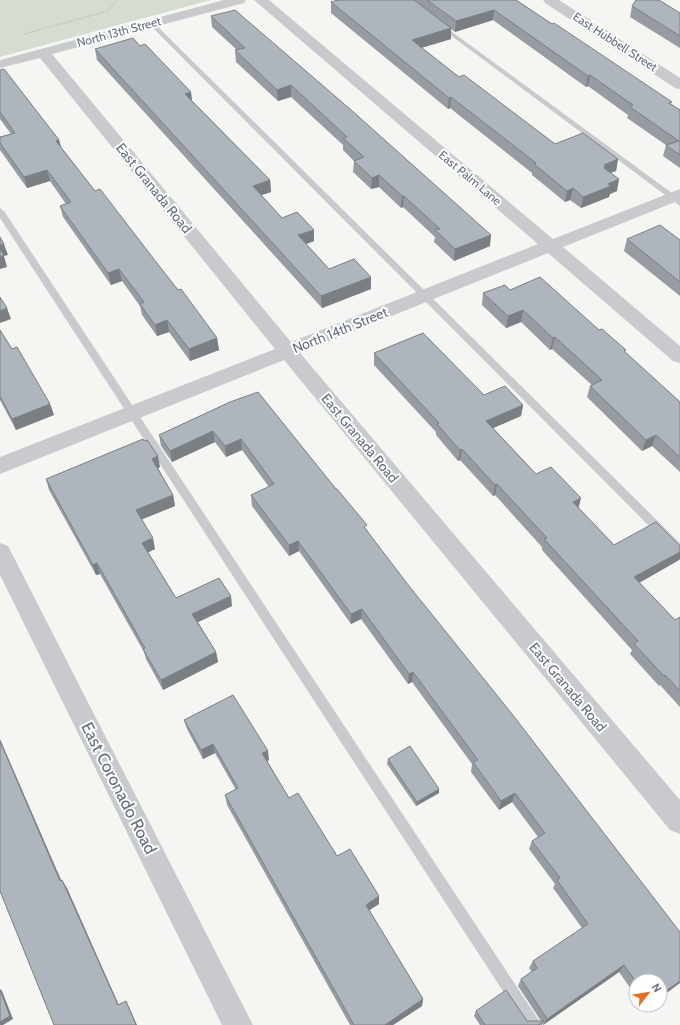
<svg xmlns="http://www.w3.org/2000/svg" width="680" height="1025" viewBox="0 0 680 1025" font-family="Cabin,sans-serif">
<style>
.green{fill:#d5ddd2}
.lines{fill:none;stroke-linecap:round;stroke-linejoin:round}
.path{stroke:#bfc0c2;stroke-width:1.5;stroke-dasharray:1.5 1.5;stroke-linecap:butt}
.service{fill:#c8cace;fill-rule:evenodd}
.minor{fill:#c8cace;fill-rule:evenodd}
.wall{fill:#969ca2}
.shaded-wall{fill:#7a7f84}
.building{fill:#afb5bc;stroke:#7a7f84}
.labels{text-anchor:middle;stroke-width:4;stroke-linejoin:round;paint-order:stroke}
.far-street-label{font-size:12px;fill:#637084;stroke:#fff}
.street-label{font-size:14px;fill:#637084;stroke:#fff}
.near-street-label{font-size:17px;fill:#637084;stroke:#fff}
</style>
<rect width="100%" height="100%" fill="#f5f6f1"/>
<polygon class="green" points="0,0 211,0 0,57"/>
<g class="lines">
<polyline class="path" points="24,34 108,11 117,0"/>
<g class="service">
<polygon points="151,21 153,22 680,543 680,555 676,553 149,24 148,23"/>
<polygon points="440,23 680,199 680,206 438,26 438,24"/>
<polygon points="0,208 4,211 542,1025 525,1025 0,218"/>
</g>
<g class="minor">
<polygon points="224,0 246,0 244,3 52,54 291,342 538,244 254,0 269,0 553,239 680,189 680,200 563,247 680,346 680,363 673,361 548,253 300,353 680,800 680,834 670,830 284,360 0,474 0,457 275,349 40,58 0,68 0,60"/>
<polygon points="543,0 559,0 680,78 680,89 675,88 545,3"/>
<polygon points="0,543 8,546 253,1025 222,1025 0,575"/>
</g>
</g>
<g class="wall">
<polygon points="338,0 516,0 680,110 680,168 663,156 666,145 627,118 628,115 588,86 586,87 493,20 455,32 451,29 451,39 421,48 459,77 555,144 618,159 616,171 610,173 617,191 610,194 609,197 581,208 570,200 565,202 532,175 532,173 450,108 448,109 331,13 331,2"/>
<polygon points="632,6 680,13 680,48 630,17"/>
<polygon points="211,16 490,246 454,261 434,242 435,237 403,207 401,208 379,187 371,189 353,172 354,161 343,150 343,145 291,97 278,101 236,62 235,50 237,50 212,27"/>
<polygon points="140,46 191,92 192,101 270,180 271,192 261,195 282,218 314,241 306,244 329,269 371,277 371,289 322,308 97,60 95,49"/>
<polygon points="0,70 59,140 61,147 95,191 163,271 217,338 219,350 190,361 169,332 157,336 142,315 140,306 122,281 111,285 63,217 60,206 66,204 50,181 27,188 0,150 0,137 11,134 0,119"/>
<polygon points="627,239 680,240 680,296 624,251"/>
<polygon points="510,290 599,330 625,352 680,402 680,472 652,446 642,451 587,397 590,386 592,385 552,349 550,350 521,322 506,328 482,305 483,293"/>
<polygon points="0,330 12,349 50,404 54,415 16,430 0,400"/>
<polygon points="374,353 484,395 523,405 521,416 493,428 536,474 578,508 614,545 679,560 639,583 675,620 680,617 680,707 660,685 659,686 630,654 632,650 542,550 542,547 495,495 493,496 460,460 458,461 436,435 436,432 374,365"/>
<polygon points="230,402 367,530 636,981 636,996 619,972 543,1025 543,1023 542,1025 480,1025 474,1016 476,1011 527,1021 541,1021 518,986 521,979 532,972 529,968 533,961 582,928 553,888 555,884 529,849 532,841 538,837 512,802 499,810 471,772 472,764 412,682 408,684 361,619 351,624 299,551 289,556 252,506 251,495 269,487 242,450 226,457 215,442 172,462 161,446 159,435"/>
<polygon points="160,467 158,468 173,495 175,506 142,519 155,549 148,552 176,598 232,606 198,622 216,652 218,662 163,690 146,659 144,652 100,574 96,575 49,490 46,479"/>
<polygon points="184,720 269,760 267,761 289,798 337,856 379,896 379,904 369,910 423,999 422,1006 393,1025 350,1025 227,805 225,795 236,790 215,753 203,759 187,729"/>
<polygon points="388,759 439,793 416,806 387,764"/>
<polygon points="643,1005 650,1005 645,1008"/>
</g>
<g class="shaded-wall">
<polygon points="494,10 493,20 455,32 456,21"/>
<polygon points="451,28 451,39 411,51 412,40"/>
<polygon points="590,75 588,86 586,87 588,76"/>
<polygon points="291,85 291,97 278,101 277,90"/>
<polygon points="191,92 192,103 185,94"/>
<polygon points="451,97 450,108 448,109 449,98"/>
<polygon points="59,140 62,151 56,141"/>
<polygon points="618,159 616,171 604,175 604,165"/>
<polygon points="47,170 50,181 27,188 24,177"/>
<polygon points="379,175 379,187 371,189 372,178"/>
<polygon points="619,179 617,191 610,194 609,197 581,208 583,197 608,184"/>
<polygon points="270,180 271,192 253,198 253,186"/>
<polygon points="573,188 570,200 565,202 567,191"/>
<polygon points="402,196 404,196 403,207 401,208"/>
<polygon points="314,230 314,241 298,247 298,235"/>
<polygon points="491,235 490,246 454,261 455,249"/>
<polygon points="4,244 8,255 4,256 7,267 0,269 0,245"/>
<polygon points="119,269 122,281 111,285 108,273"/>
<polygon points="371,277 371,289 322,308 321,296"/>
<polygon points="7,308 11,319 0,323 0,311"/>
<polygon points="523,310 521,322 506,328 508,316"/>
<polygon points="167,320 169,332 157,336 155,325"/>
<polygon points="555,337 552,349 550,350 553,338"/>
<polygon points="217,338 219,350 190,361 189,349"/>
<polygon points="50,404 54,415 16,430 12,419"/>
<polygon points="523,405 521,416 484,432 486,421"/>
<polygon points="213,431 215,442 172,462 170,451"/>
<polygon points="656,435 652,446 642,451 646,440"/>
<polygon points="241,439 242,450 226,457 225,446"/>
<polygon points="462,449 460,460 458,461 460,450"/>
<polygon points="158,456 160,467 155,470 152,459"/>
<polygon points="497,484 495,495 493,496 495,485"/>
<polygon points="173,495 175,506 138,521 136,510"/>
<polygon points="581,498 578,510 573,502"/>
<polygon points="153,538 155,549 145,554 142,543"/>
<polygon points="298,541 299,551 289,556 289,545"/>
<polygon points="680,552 680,559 679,560 630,588 634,577"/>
<polygon points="97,563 100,574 96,575 93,565"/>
<polygon points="231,596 232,606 194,624 192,614"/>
<polygon points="362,609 361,619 351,624 351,614"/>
<polygon points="216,652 218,662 163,690 161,680"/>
<polygon points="413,672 412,682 408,684 409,674"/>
<polygon points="0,739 65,889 60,881 0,741"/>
<polygon points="213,744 215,753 203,759 201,750"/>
<polygon points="268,751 269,760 264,763 262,753"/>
<polygon points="439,789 439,793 416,806 417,802"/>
<polygon points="515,793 512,802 499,810 501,801"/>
<polygon points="62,880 67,888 122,1012 118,1005"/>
<polygon points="379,896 379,904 365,913 366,905"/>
<polygon points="624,965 619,972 543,1025 547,1019"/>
<polygon points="680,981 680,983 660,998 660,995"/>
<polygon points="0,989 2,991 13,1019 3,1025 0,1025"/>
<polygon points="423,999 422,1006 393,1025 385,1025"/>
<polygon points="126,1001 129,1007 137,1025 136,1025"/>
</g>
<g class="building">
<polygon points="338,0 414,0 451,28 412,40 459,77 464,75 555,144 583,133 618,159 604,165 605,166 604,168 619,179 608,184 611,186 583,197 573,188 567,191 534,164 536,163 451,97 449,98 331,2"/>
<polygon points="427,0 516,0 552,24 554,23 672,102 669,103 680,110 680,155 666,145 679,141 630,107 633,105 590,75 588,76 494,10 456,21"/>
<polygon points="636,0 659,0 680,13 680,36 632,6"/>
<polygon points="235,10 350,109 491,235 455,249 435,230 440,229 404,196 402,196 379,175 372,178 354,161 364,157 343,138 347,137 291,85 277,90 235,50 245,48 211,16"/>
<polygon points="133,38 140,46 145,44 191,92 185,94 270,180 253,186 282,218 297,212 314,230 298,235 329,269 354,259 371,277 321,296 95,49"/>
<polygon points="4,69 59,140 56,141 95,191 100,189 163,271 178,290 181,289 217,338 189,349 167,320 155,325 140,304 144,302 119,269 108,273 60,206 71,202 47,170 24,177 0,143 0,137 15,133 0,112 0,70"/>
<polygon points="660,225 680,240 680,282 627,239"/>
<polygon points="0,237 4,244 0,245"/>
<polygon points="0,249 4,255 0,257"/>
<polygon points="540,277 599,330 602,329 626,350 624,351 680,402 680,457 656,435 646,440 590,386 602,380 555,337 553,338 523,310 508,316 483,293 505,285 510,290"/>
<polygon points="0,297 7,308 0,311"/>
<polygon points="0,330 12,349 17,347 50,404 12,419 0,396"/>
<polygon points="423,333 484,395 505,386 523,405 486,421 536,474 551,467 581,498 573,502 614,545 656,522 680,546 680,552 634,577 675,620 680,617 680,691 665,675 664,676 634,644 638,641 544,539 547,538 497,484 495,485 462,449 460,450 437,424 439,423 374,353"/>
<polygon points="258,392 336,489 337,489 367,525 364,527 409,586 512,714 680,932 680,981 660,995 660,981 636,981 636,982 624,965 547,1019 521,979 537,968 533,961 588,924 557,880 560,878 532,841 545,833 515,793 501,801 473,762 478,760 413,672 409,674 362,609 351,614 298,541 289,545 251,495 274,484 241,439 225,446 213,431 170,451 159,435 230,402"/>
<polygon points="143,439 144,441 147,440 158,456 152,459 173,495 136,510 153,538 142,543 176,598 219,578 231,596 192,614 216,652 161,680 143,649 145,648 97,563 93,565 46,479"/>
<polygon points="233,695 268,751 262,753 289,798 298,793 337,856 350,849 379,896 366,905 423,999 385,1025 354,1025 225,795 238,788 213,744 201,750 184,720"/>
<polygon points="0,741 60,881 62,880 118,1005 126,1001 136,1025 54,1025 0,891"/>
<polygon points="410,746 439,789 417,802 388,759"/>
<polygon points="0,990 10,1016 0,1022"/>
<polygon points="506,990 527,1021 544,1021 538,1025 485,1025 476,1011"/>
</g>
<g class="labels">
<g class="far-street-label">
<text transform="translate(119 32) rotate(-15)" y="4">North 13th Street</text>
<text transform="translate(615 42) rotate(33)" y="4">East Hubbell Street</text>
<text transform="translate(470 178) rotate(40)" y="4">East Palm Lane</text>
</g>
<g class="street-label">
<text transform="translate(154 188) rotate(51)" y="5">East Granada Road</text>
<text transform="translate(340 330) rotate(-22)" y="5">North 14th Street</text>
<text transform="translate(360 438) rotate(50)" y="5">East Granada Road</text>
<text transform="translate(568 687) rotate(50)" y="5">East Granada Road</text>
</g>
<g class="near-street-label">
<text transform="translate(119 788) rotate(63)" y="6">East Coronado Road</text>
</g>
</g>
<g transform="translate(648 993) rotate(59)"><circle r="19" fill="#ffffff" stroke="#c1c6ce"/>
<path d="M0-3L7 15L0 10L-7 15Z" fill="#ea6d1d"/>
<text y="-6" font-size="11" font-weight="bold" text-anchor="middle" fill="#637084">N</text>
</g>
</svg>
